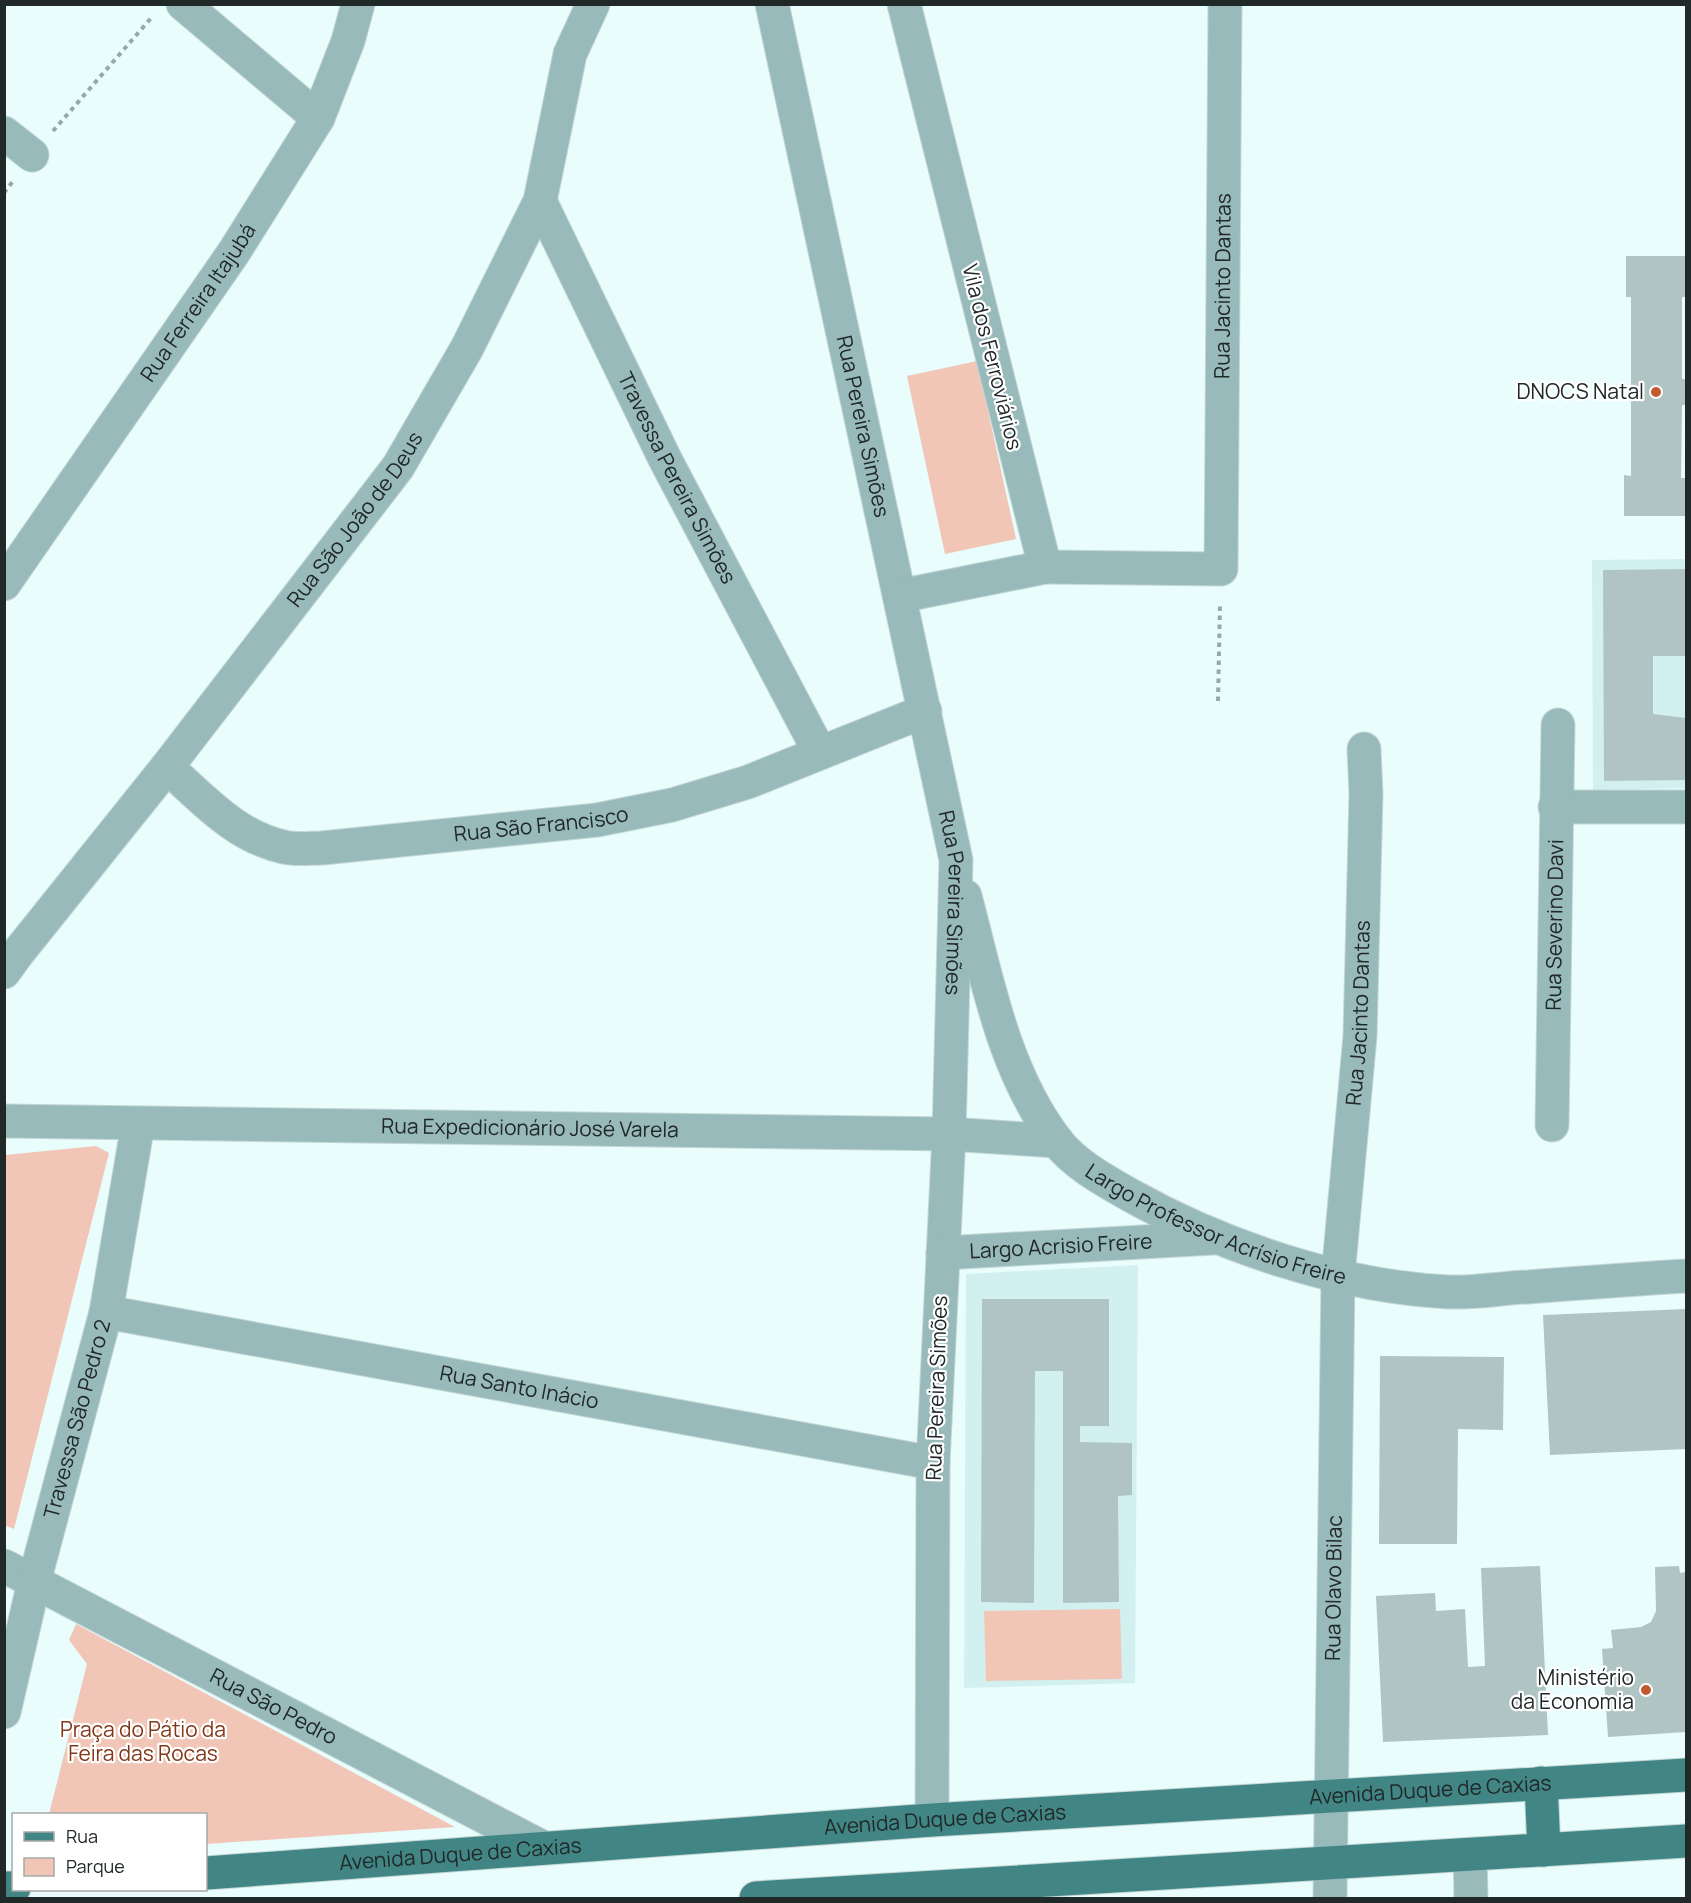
<svg xmlns="http://www.w3.org/2000/svg" width="1691" height="1903" viewBox="0 0 1691 1903" font-family="Manrope,sans-serif">
<style>
.built{fill:#d3f0f0}
.green{fill:#f1c6b6}
.building{fill:#b0c4c3}
.lines{fill:none;stroke-linecap:round;stroke-linejoin:round}
.minor-casing{stroke:#c4d7d6;stroke-width:35}
.major-casing{stroke:#c4d7d6;stroke-width:35}
.path{stroke:#98a8a7;stroke-width:4;stroke-dasharray:4.5 4.5;stroke-linecap:butt}
.minor{stroke:#98baba;stroke-width:33}
.major{stroke:#418685;stroke-width:33}
.poi-dot{fill:#c15a2f;stroke:#fff;stroke-width:2}
.labels{text-anchor:middle;stroke-width:4.5;stroke-linejoin:round;paint-order:stroke}
.street-label{font-size:21px;fill:#212828;stroke:#fff}
.poi-label{font-size:21px;fill:#212828;stroke:#fff;text-anchor:end}
.park-label{font-size:21px;fill:#813717;stroke:#fff}
</style>
<rect width="100%" height="100%" fill="#e8fdfc"/>
<g class="built">
<polygon points="1686,559 1686,788 1593,790 1592,560"/>
<polygon points="1138,1265 1135,1683 964,1688 966,1274"/>
</g>
<g class="green">
<polygon points="977,361 1016,539 945,554 907,376"/>
<polygon points="96,1146 109,1153 14,1529 4,1525 5,1155"/>
<polygon points="1120,1609 1122,1679 986,1681 984,1611"/>
<polygon points="76,1624 455,1827 206,1844 206,1814 49,1814 87,1664 69,1640"/>
</g>
<g class="building">
<polygon points="1626,256 1686,256 1686,297 1682,297 1682,379 1686,379 1686,405 1682,405 1681,478 1686,478 1686,516 1624,516 1624,475 1631,476 1631,297 1626,297"/>
<polygon points="1686,569 1686,656 1653,656 1653,714 1686,718 1686,780 1604,781 1603,570"/>
<polygon points="982,1299 1109,1299 1109,1426 1080,1426 1080,1442 1132,1443 1132,1495 1118,1496 1119,1602 1063,1603 1063,1371 1035,1371 1034,1603 981,1602"/>
<polygon points="1686,1309 1686,1449 1550,1455 1543,1315"/>
<polygon points="1380,1356 1504,1357 1503,1430 1458,1429 1457,1544 1379,1544"/>
<polygon points="1540,1566 1548,1735 1383,1742 1376,1596 1435,1593 1436,1611 1465,1609 1468,1667 1485,1666 1481,1568"/>
<polygon points="1679,1566 1680,1573 1686,1572 1686,1732 1608,1737 1602,1649 1613,1648 1611,1630 1641,1627 1651,1622 1656,1611 1655,1567"/>
</g>
<g class="lines">
<g class="minor-casing">
<g id="minor">
<polyline points="183,4 318,118"/>
<path id="s1" d="M772 4 956 860 949 1134 933 1463 932 1820"/>
<polyline points="4,133 32,155"/>
<path id="s2" d="M540 201 665 459 820 753"/>
<path id="s3" d="M1045 567 1221 569 1225 4"/>
<path id="s4" d="M4 584 234 252 318 118 348 41 358 4"/>
<polyline points="900,596 1045,567 904,4"/>
<path id="s5" d="M167 767C202 798 236 837 284 847 296 850 310 848 322 848L597 820 672 805 748 782 925 711"/>
<polyline points="1555,807 1686,807"/>
<path id="s6" d="M965 896C987 978 1003 1070 1056 1140 1074 1164 1104 1180 1130 1195 1223 1247 1342 1287 1449 1292 1475 1293 1502 1288 1528 1287 1581 1283 1634 1279 1686 1276"/>
<path id="s7" d="M4 972 17 954 167 767 398 467 467 348 540 201 570 54 593 4"/>
<path id="s8" d="M4 1121 949 1134 1057 1141"/>
<path id="s9" d="M1552 1125 1558 725"/>
<path id="s10" d="M943 1253 1214 1238"/>
<path id="s11" d="M106 1312 933 1463"/>
<path id="s12" d="M4 1566 544 1848"/>
<path id="s13" d="M4 1712 34 1582 106 1312 138 1124"/>
<polyline points="1470,1855 1471,1898"/>
<path id="s14" d="M1330 1898 1338 1276 1360 1036 1366 794 1364 749"/>
</g>
</g>
<g class="major-casing">
<g id="major">
<polyline points="1541,1783 1544,1850"/>
<path id="s15" d="M206 1873 932 1820 1686 1775"/>
<polyline points="4,1888 14,1888"/>
<polyline points="756,1898 1686,1841"/>
</g>
</g>
<g class="path">
<polyline points="53,131 152,17"/>
<polyline points="4,193 13,181"/>
<polyline points="1218,701 1220,603"/>
</g>
<use href="#minor" class="minor"/>
<use href="#major" class="major"/>
</g>
<g class="poi-dot">
<circle cx="1656" cy="392" r="6"/>
<circle cx="1646" cy="1690" r="6"/>
</g>
<g class="labels">
<g class="street-label">
<text dy="7" stroke="none"><textPath href="#s3" startOffset="459">Rua Jacinto Dantas</textPath></text>
<text dy="7" stroke="none"><textPath href="#s4" startOffset="342">Rua Ferreira Itajubá</textPath></text>
<text transform="translate(992 357) rotate(76)" y="7">Vila dos Ferroviários</text>
<text dy="7" stroke="none"><textPath href="#s1" startOffset="432">Rua Pereira Simões</textPath></text>
<text dy="7" stroke="none"><textPath href="#s2" startOffset="309">Travessa Pereira Simões</textPath></text>
<text dy="7" stroke="none"><textPath href="#s7" startOffset="573">Rua São João de Deus</textPath></text>
<text dy="7" stroke="none"><textPath href="#s5" startOffset="402">Rua São Francisco</textPath></text>
<text dy="7" stroke="none"><textPath href="#s1" startOffset="918">Rua Pereira Simões</textPath></text>
<text dy="7" stroke="none"><textPath href="#s9" startOffset="200">Rua Severino Davi</textPath></text>
<text dy="7" stroke="none"><textPath href="#s14" startOffset="886">Rua Jacinto Dantas</textPath></text>
<text dy="7" stroke="none"><textPath href="#s8" startOffset="526">Rua Expedicionário José Varela</textPath></text>
<text dy="7" stroke="none"><textPath href="#s6" startOffset="446">Largo Professor Acrísio Freire</textPath></text>
<text dy="7" stroke="none"><textPath href="#s10" startOffset="118">Largo Acrisio Freire</textPath></text>
<text dy="7" stroke="none"><textPath href="#s11" startOffset="420">Rua Santo Inácio</textPath></text>
<text transform="translate(937 1388) rotate(-88)" y="7">Rua Pereira Simões</text>
<text dy="7" stroke="none"><textPath href="#s13" startOffset="302">Travessa São Pedro 2</textPath></text>
<text dy="7" stroke="none"><textPath href="#s14" startOffset="310">Rua Olavo Bilac</textPath></text>
<text dy="7" stroke="none"><textPath href="#s12" startOffset="304">Rua São Pedro</textPath></text>
<text dy="7" stroke="none"><textPath href="#s15" startOffset="1227">Avenida Duque de Caxias</textPath></text>
<text dy="7" stroke="none"><textPath href="#s15" startOffset="741">Avenida Duque de Caxias</textPath></text>
<text dy="7" stroke="none"><textPath href="#s15" startOffset="255">Avenida Duque de Caxias</textPath></text>
</g>
<g class="poi-label">
<text x="1644" y="399">DNOCS Natal</text>
<text x="1634" y="1685">Ministério<tspan x="1634" dy="24">da Economia</tspan></text>
</g>
<g class="park-label">
<text x="143" y="1737">Praça do Pátio da<tspan x="143" dy="24">Feira das Rocas</tspan></text>
</g>
</g>
<rect width="1691" height="1903" fill="none" stroke="#212828" stroke-width="12"/>
<rect x="12" y="1813" width="195" height="78" fill="#ffffff" stroke="#a6a9a9" stroke-width="1.5"/>
<rect x="24" y="1832" width="30" height="9" fill="#418685" stroke="#a6a9a9" stroke-width="1.5"/>
<text x="66" y="1843" font-size="18" fill="#212828">Rua</text>
<rect x="24" y="1858" width="30" height="18" fill="#f1c6b6" stroke="#a6a9a9" stroke-width="1.5"/>
<text x="66" y="1873" font-size="18" fill="#212828">Parque</text>
</svg>
